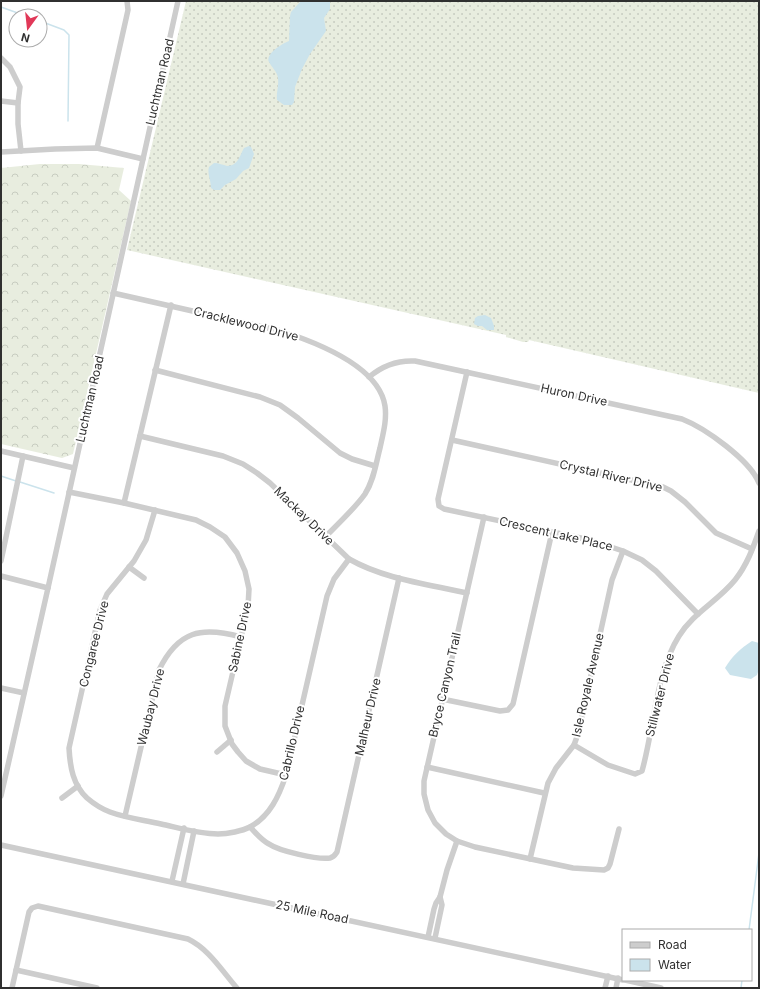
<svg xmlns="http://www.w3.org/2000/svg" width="760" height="989" viewBox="0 0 760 989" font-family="Inter,sans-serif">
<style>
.grass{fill:url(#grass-dots)}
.forest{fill:url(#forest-crowns)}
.water{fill:#cbe3ec}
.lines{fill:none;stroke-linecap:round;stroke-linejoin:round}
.stream{stroke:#cbe3ec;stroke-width:1.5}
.minor{stroke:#cdcdcd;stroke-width:5.5}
.labels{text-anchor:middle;stroke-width:4;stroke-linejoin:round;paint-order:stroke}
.street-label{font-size:12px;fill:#303030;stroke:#fff}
</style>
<defs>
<pattern id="grass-dots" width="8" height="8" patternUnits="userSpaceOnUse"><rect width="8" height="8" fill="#e8eddf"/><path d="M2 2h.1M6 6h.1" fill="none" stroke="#c7ccc0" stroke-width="1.8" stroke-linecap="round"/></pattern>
<pattern id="forest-crowns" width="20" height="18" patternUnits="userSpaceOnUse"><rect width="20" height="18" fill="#e8eddf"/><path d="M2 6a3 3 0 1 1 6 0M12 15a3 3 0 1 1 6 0" fill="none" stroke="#c7ccc0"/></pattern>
</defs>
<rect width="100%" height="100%" fill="#fff"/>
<polygon class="grass" points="186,1 759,1 759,393 529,340 528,342 523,342 506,337 506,335 127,250"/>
<polygon class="forest" points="40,164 79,164 124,168 119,190 131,201 73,454 62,458 1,444 1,168"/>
<g class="water">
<path d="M301 1H330V9L324 18 326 31 310 54 302 69 295 87 294 102 292 105H284L277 100C276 93 279 86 278 78 277 71 272 68 269 62 265 54 283 43 289 41L290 16 291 12Z"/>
<path d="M249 146 251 147 254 154 249 168 243 171 236 179 225 185 220 190H214L211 188C211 181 207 173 209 167L214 163C219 163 223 165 227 166 238 166 240 155 244 148Z"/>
<polygon points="485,315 491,318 494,326 494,330 487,330 482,326 478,326 474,324 475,318 478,316"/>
<path d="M752 641 759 643V669L757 675 751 679 730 675 725 668C732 656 741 648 752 641Z"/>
</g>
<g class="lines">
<g class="stream">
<polyline points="1,7 26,16"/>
<polyline points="40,21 64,30 69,35 68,121"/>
<polyline points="1,476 16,481"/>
<polyline points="20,482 54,493"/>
<polyline points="749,930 759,853"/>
<polyline points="741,988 742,980"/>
</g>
<g class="minor">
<polyline points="1,58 10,67 20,87 18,103 18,124 21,151"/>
<polyline points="1,101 18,103"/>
<polyline points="97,148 126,19 128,10 127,1"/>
<polyline points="1,152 55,149 97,148 143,159"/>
<path d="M113 293 281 331C315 342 379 366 385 406 387 420 383 434 380 448 376 463 374 480 365 494 356 507 338 524 326 536"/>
<polyline points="155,370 260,397 280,405 298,418 340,453 352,459 375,466"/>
<polyline points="467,372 438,499 439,506 444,509 590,540 623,551 642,560 656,571 698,614"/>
<path d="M369 377C382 366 397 360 415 361L682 419C705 428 750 460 759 483"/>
<path d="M140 436 223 456 243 464 257 473 270 483 349 559C384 579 427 584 467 593"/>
<polyline points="452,440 663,487 671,491 685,502 716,533 752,549"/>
<polyline points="1,451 74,468"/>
<polyline points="69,492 124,503 196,520 210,527 225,537 237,553 245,571 249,589 248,607 225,706 225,726 232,744 238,752 246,761 260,769 286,775"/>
<polyline points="124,503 171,305"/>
<path d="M155 510 146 540 134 561 107 594 100 610 69 748C70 767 73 785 87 798 94 804 102 809 110 812 126 818 144 820 161 824 179 828 199 834 218 834 228 834 242 831 250 827 270 816 279 796 286 775L327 596 334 579 349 559"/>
<polyline points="484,517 424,781 424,794 428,810 435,823 446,834 457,841 475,847 573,868 604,870 608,868 610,864 619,829"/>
<polyline points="1,561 23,456"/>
<polyline points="129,567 144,578"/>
<polyline points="1,576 48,588"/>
<polyline points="1,688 24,693"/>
<polyline points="442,699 500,711 508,710 513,704 552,532"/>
<path d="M574 745 608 765 635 774 642 771C654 729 656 672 679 636 693 613 718 601 735 580 747 565 753 548 759 531"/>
<polyline points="217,752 231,740"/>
<polyline points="427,767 544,793"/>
<polyline points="1,796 48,588 178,1"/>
<polyline points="62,798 78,786"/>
<path d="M125 816 159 670C178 631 201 626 241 637"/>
<path d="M250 827C256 833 261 840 269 844 279 851 318 860 330 858 334 857 335 855 337 852L399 578"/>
<polyline points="1,845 623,980"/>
<polyline points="530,859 548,783 556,768 574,745 578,734 612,580 623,551"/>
<polyline points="172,881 184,828"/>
<polyline points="183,884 194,831"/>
<polyline points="428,937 434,909 436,903 440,897 447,870 457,841"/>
<polyline points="435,938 442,905 440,897"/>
<polyline points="16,970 97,988"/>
<polyline points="625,980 661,988"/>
<path d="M12 988 29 912 32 908 38 906 188 939C209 949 222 971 237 988"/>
<polyline points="605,988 608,976"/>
<polyline points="616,988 618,978"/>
</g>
</g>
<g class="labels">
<g class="street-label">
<text transform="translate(160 82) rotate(-77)" y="4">Luchtman Road</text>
<text transform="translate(246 324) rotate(14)" y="4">Cracklewood Drive</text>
<text transform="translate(574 395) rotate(12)" y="4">Huron Drive</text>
<text transform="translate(90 399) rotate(-77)" y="4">Luchtman Road</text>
<text transform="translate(611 476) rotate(13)" y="4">Crystal River Drive</text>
<text transform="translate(304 516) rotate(44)" y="4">Mackay Drive</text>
<text transform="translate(556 534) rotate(13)" y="4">Crescent Lake Place</text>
<text transform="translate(240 637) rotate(-78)" y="4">Sabine Drive</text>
<text transform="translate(94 644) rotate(-76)" y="4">Congaree Drive</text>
<text transform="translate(445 685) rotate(-77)" y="4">Bryce Canyon Trail</text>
<text transform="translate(588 685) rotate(-77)" y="4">Isle Royale Avenue</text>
<text transform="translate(660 695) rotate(-76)" y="4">Stillwater Drive</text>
<text transform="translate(151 707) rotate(-76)" y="4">Waubay Drive</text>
<text transform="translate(368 717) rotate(-77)" y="4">Malheur Drive</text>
<text transform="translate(292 743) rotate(-77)" y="4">Cabrillo Drive</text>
<text transform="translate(312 912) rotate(12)" y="4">25 Mile Road</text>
</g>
</g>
<rect width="760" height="989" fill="none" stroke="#303030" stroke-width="4"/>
<rect x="622" y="929" width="130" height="52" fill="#ffffff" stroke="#acacac"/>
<rect x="630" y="942" width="20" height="6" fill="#cdcdcd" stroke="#acacac"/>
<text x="658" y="949" font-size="12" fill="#303030">Road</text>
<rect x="630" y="959" width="20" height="12" fill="#cbe3ec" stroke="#acacac"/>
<text x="658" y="969" font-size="12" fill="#303030">Water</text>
<g transform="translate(28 28) rotate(195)"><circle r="19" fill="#ffffff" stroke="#acacac"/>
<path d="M0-3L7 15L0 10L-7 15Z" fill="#e13858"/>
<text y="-6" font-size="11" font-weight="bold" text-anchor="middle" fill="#303030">N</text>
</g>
</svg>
